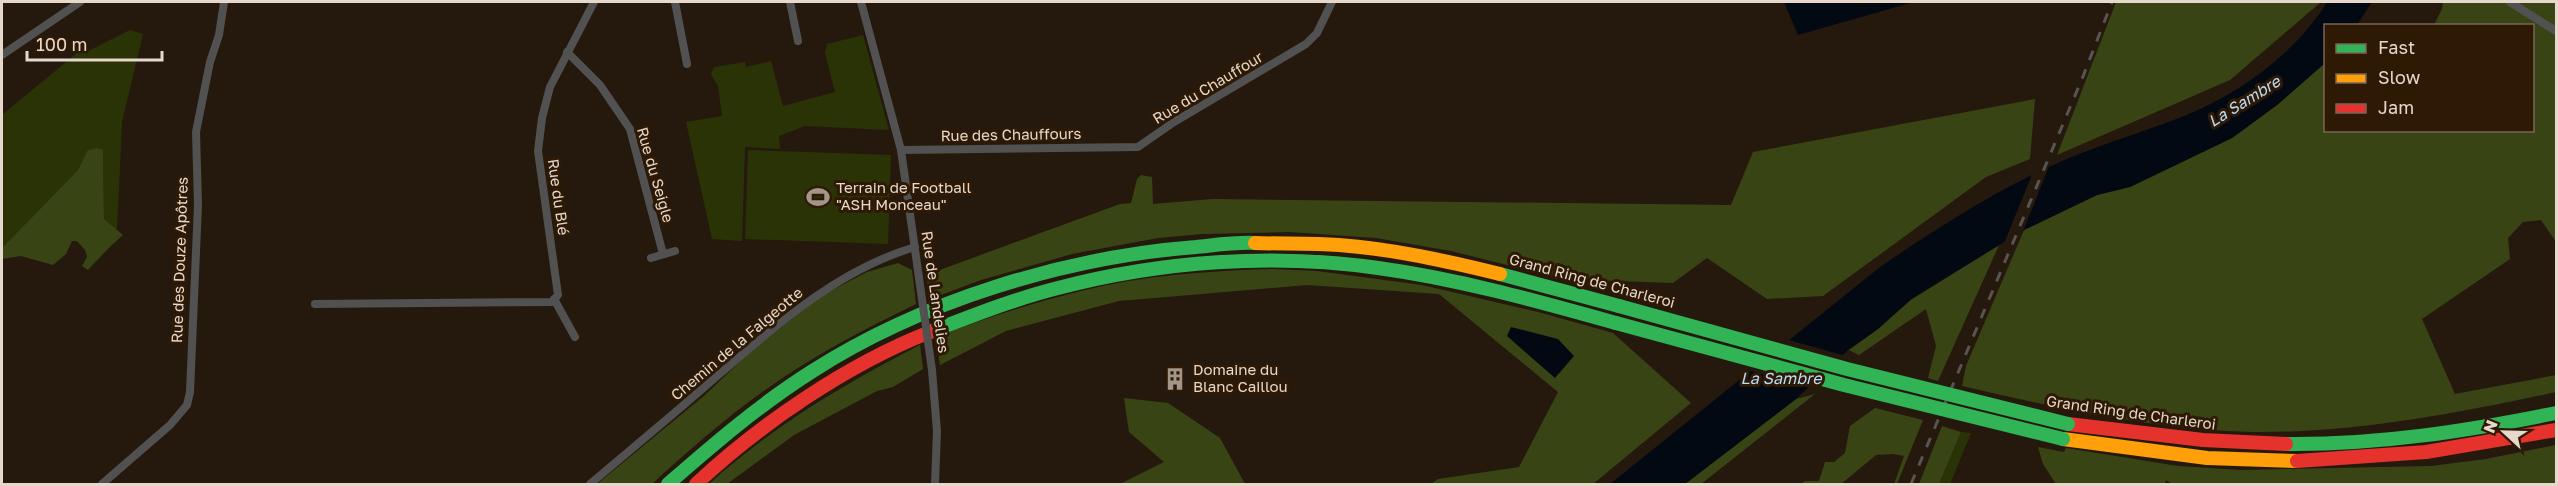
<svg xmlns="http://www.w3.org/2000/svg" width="2558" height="486" viewBox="0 0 2558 486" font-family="'Golos Text',sans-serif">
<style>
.green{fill:#2a3306}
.forest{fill:#394414}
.water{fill:#030913}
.pier{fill:#25190e}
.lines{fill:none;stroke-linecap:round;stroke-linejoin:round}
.street{stroke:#515151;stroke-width:8}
.fast{stroke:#30b455;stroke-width:14}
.slow{stroke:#ff9f0a;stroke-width:14}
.jam{stroke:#e5322d;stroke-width:14}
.rail{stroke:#575451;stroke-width:3;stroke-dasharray:10 10;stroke-linecap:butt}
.street-bridge{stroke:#515151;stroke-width:8}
.fast-bridge{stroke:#30b455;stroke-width:14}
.labels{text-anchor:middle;stroke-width:6;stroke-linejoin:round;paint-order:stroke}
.street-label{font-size:15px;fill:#e6d8cb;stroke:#2e1905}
.poi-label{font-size:15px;fill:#e6d8cb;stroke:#2e1905;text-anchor:start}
.water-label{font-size:16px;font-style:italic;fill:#badcf7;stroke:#2e1905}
</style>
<rect width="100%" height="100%" fill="#25190e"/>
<g class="green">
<polygon points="130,30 143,34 122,122 117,230 104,219 103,150 87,151 78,170 2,248 2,115 77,53 84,53"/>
<polygon points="863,35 889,130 805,126 779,136 780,149 745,147 742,241 712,239 686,122 722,116 718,86 711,74 714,67 745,62 746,67 771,61 783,106 835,92 825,53 827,44"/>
<polygon points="748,150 891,155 888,244 745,239"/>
<polygon points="1961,432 1971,433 1950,484 1939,484"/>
</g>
<g class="forest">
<polygon points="2116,2 2321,2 2230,80 2057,155"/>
<path d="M2443 2H2556V242L2541 220 2523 222 2508 238 2510 259 2422 319 2455 394 2556 375V392C2458 413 2355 433 2254 432 2156 430 2057 408 1962 386L1966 366 2024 230 2097 195 2130 187 2232 138 2277 105 2325 63 2326 130H2532V26L2434 25 2442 9Z"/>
<polygon points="2035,99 2030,159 1986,177 1823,296 1767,299 1707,258 1673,283 1563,279 1451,251 1376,238 1290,232 1202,234 1158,238 1072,254 981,280 930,299 926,275 1120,204 1131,203 1137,179 1141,175 1152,177 1153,204 1212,199 1731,205 1753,152"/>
<path d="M96 148 103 150 104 219 123 235C110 246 100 257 88 270L82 266 87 257 85 250 77 241H72L66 254 53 265 21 256 2 259V248L78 170 87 151Z"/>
<polygon points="1999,245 1938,381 1928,378 1936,346 1926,309 1859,355 1849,350 1878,329 1911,300"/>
<path d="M898 263 912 270 916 304C865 329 814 355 768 388 727 417 689 450 652 484H597L705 395 748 354 821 296 867 272Z"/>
<path d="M1273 269 1317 271 1422 285 1538 312 1613 333 1691 403 1593 484H1431L1438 479 1519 467 1558 392 1439 294 1307 285 1119 301 1006 331 940 365 936 337C984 319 1032 303 1081 291 1144 275 1209 271 1273 269Z"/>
<path d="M920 345 923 369 893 387 877 391 794 435 727 484H709C773 426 844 384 920 345Z"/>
<polygon points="1815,394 1701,484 1685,484 1796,399"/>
<polygon points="1124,398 1168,403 1220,438 1245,484 1120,484 1164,462 1129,432"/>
<polygon points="1875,408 1923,420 1897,484 1894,484 1904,456 1893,454 1876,455 1841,484 1801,484 1805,481 1819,481 1825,462 1834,462 1845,453 1850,426"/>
<polygon points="1942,426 1961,432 1939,484 1919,484"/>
<polygon points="2556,445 2556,484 2172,484 2166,480 2165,484 2056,484 2043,464 2038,447 2064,452 2066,448 2178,466 2241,470 2431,466 2486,459"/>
</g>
<g class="water">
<polygon points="1784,2 1914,2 1798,35"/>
<path d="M2327 2H2372L2357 25 2326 26 2325 63 2277 105 2232 138 2130 187 2097 195 2024 230 1911 299 1878 329 1848 350 1796 399 1685 484H1610L1880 267C1940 226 2001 187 2069 158 2106 143 2146 131 2184 116 2239 94 2296 53 2327 2Z"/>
<polygon points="1511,327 1558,339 1574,356 1555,378 1507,336"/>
</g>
<g class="pier">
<polygon points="2050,164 2021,236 2003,246 2033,172"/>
<polygon points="1785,339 1846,356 1812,388 1747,370"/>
</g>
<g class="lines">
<g class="street">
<polyline points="675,2 687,64"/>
<polyline points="790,2 798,41"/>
<polyline points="861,2 901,150 919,278"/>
<polyline points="2510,2 2556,31"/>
<polyline points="567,52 600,85 630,129 663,254"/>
<polyline points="2,55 80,2"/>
<polyline points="901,150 1138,147 1174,122 1306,44 1317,33 1332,2"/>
<polyline points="651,258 675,251"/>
<polyline points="554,299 575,337"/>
<polyline points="315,304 552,302 558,295 538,151 542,118 550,87 594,2"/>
<polyline points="932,370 937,431 935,484"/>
<polyline points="102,484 170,425 187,405 190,392 198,205 196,132 210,62 219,35 224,2"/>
<path d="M590 484C629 451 669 418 708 384 771 330 834 271 915 247"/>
</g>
<g class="fast">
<polyline points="1500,274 1619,306"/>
<path d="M930 332C972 316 1014 299 1058 288 1161 261 1273 253 1378 268 1459 279 1537 301 1616 323"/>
<path d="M2286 444C2377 445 2467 431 2556 413"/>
<path d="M668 484C714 444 759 405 811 372 921 301 1066 257 1196 247 1216 245 1236 242 1255 243"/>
</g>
<g class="slow">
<path d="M1255 243C1283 244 1311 243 1339 245 1393 249 1447 261 1500 274"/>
<polyline points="2063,439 2207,458 2297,461"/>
</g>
<g class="jam">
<polyline points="2068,424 2203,440 2286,444"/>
<polyline points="2297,461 2426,452 2556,430"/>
<path d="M696 484C760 424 848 364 930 332"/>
</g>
<polyline class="rail" points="1911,484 2082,79 2112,2"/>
<polyline class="street-bridge" points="919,278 932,370"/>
<g class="fast-bridge">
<polyline points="1619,306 1847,369 2068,424"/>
<polyline points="1616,323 1844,385 2063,439"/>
</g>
</g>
<defs>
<g id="stadium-bare" transform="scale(1.8)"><path d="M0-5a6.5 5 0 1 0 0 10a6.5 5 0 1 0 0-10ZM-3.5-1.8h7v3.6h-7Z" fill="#a29589" stroke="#2e1905" stroke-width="2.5" paint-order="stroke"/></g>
<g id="building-bare" transform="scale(1.8)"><path d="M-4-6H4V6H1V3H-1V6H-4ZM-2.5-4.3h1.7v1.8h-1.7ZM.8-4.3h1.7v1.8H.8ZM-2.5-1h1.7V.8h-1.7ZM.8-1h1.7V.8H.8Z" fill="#a29589" stroke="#2e1905" stroke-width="2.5" paint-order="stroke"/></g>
</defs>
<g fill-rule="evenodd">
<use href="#stadium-bare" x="818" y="197"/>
<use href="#building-bare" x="1175" y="379"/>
</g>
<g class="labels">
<g class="street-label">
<text transform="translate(1208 88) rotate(-31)" y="5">Rue du Chauffour</text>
<text transform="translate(1011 135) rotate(-1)" y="5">Rue des Chauffours</text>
<text transform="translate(655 175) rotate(74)" y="5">Rue du Seigle</text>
<text transform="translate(558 197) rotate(82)" y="5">Rue du Blé</text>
<text transform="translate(180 260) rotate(-88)" y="5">Rue des Douze Apôtres</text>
<text transform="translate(1592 281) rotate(15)" y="5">Grand Ring de Charleroi</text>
<text transform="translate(935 292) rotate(82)" y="5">Rue de Landelies</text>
<text transform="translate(737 344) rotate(-40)" y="5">Chemin de la Falgeotte</text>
<text transform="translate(2131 413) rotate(8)" y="5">Grand Ring de Charleroi</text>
</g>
<g class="poi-label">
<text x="836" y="193">Terrain de Football<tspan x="836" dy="17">"ASH Monceau"</tspan></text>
<text x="1193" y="375">Domaine du<tspan x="1193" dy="17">Blanc Caillou</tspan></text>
</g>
<g class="water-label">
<text transform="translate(2244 101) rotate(-32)" y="6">La Sambre</text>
<text x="1781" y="384">La Sambre</text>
</g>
</g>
<rect width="2558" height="486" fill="none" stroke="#e6d8cb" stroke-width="6"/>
<rect x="2324" y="24" width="210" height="108" fill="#2e1905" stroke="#786554" stroke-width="1.5"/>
<rect x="2336" y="44" width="30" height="9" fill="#30b455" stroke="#786554" stroke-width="1.5"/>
<text x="2378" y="54" font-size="18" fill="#e6d8cb">Fast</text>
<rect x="2336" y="74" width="30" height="9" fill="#ff9f0a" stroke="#786554" stroke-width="1.5"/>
<text x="2378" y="84" font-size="18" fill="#e6d8cb">Slow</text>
<rect x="2336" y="104" width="30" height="9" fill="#e5322d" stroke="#786554" stroke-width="1.5"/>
<text x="2378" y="114" font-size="18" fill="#e6d8cb">Jam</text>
<g transform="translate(2504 432) rotate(292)" stroke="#2e1905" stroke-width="4.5" paint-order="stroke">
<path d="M0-4.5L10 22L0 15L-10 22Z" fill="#e6d8cb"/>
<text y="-9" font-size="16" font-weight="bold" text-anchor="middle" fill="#e6d8cb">N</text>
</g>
<path d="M27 51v9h135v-9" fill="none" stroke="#e6d8cb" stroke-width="3"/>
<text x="36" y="51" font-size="18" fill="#e6d8cb" stroke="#2e1905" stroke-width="4.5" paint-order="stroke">100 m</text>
</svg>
